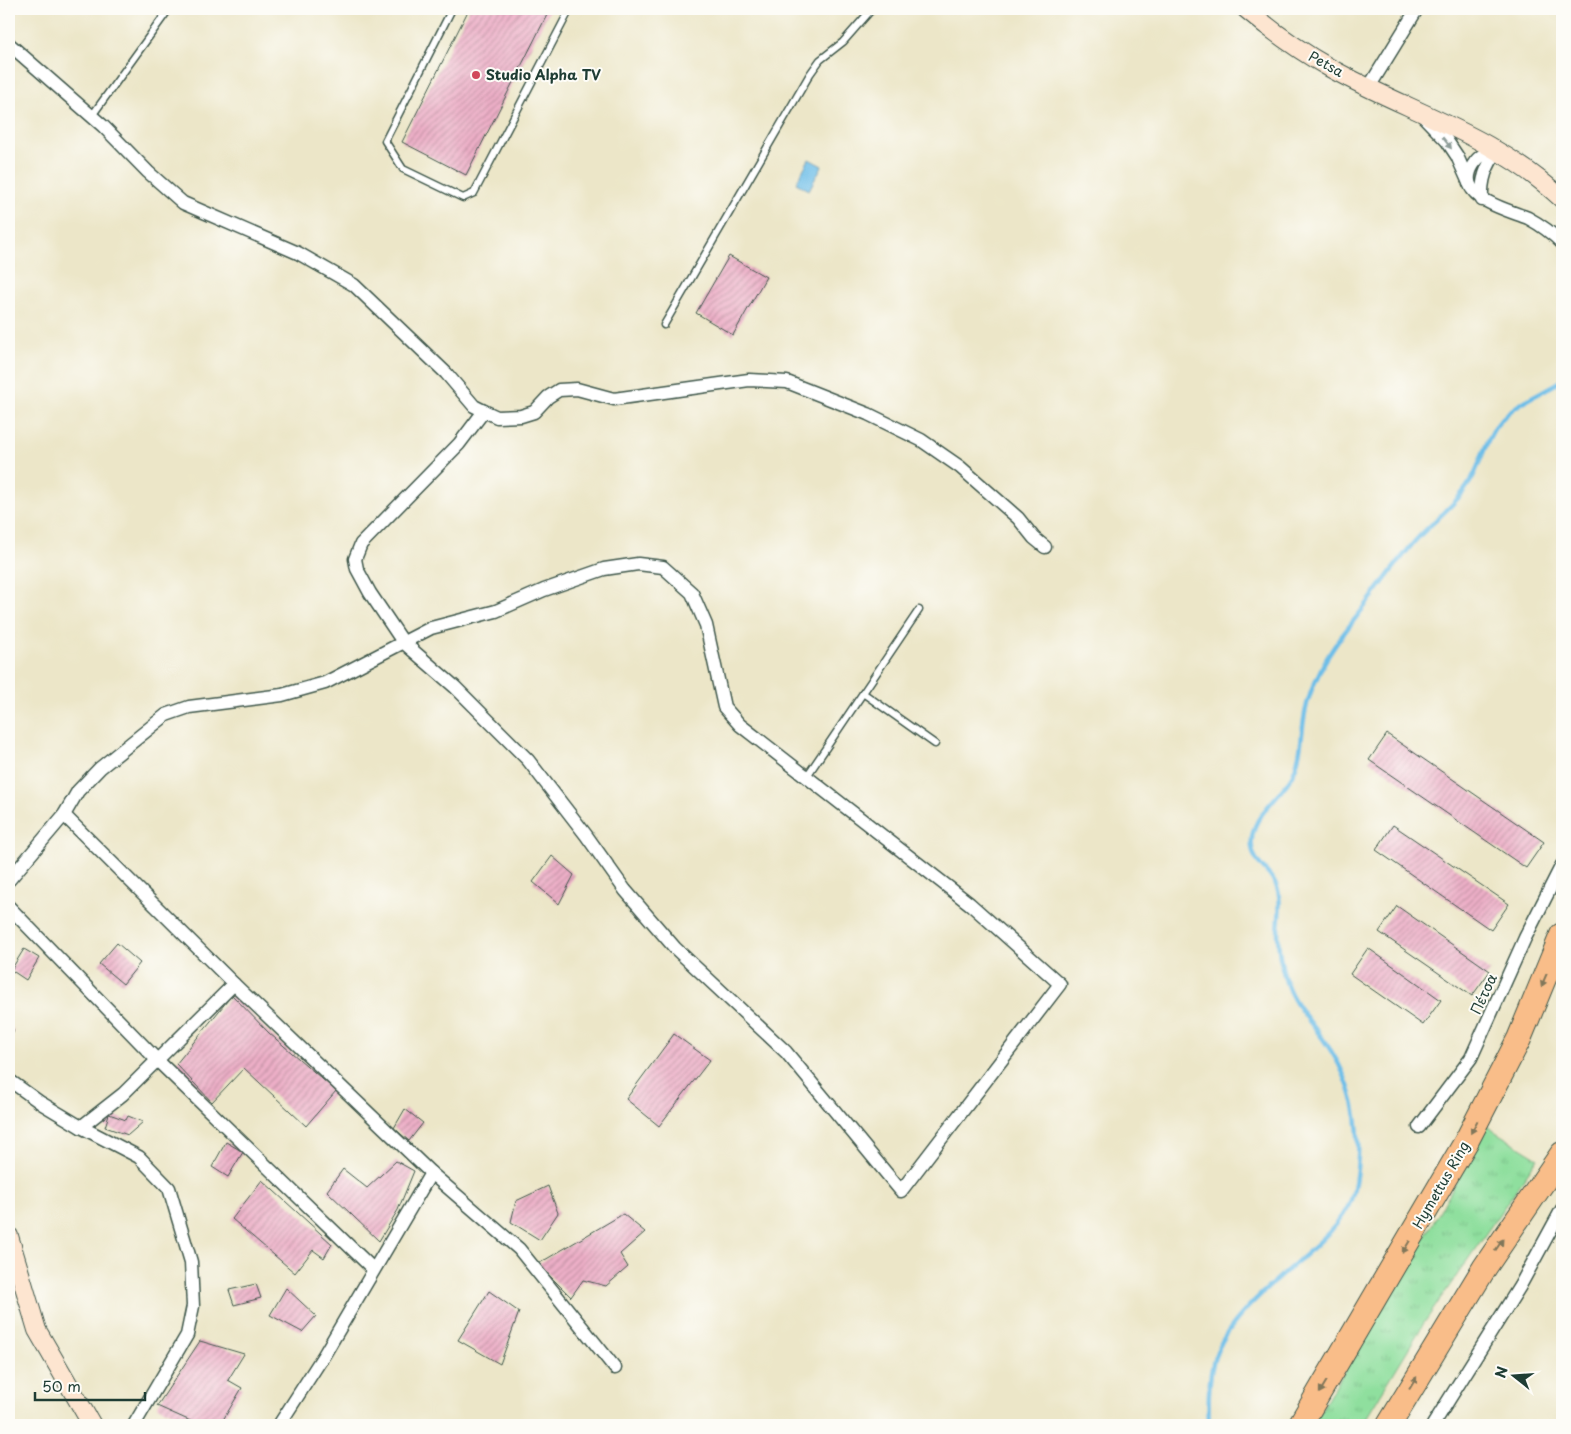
<svg xmlns="http://www.w3.org/2000/svg" width="1571" height="1434" viewBox="0 0 1571 1434" font-family="'Playpen Sans',sans-serif">
<style>
.grass{fill:url(#grass-tufts);stroke:#578e69}
.water{fill:#6dbee8;stroke:#467e8e}
.lines{fill:none;stroke-linecap:round;stroke-linejoin:round}
.stream{stroke:#6dbee8;stroke-width:4.5}
.building{fill:url(#building-hatch)}
.lane-casing{stroke:#3e564a;stroke-width:9}
.street-casing{stroke:#3e564a;stroke-width:15}
.secondary-casing{stroke:#3e564a;stroke-width:20}
.highway-casing{stroke:#3e564a;stroke-width:26}
.lane{stroke:#fff;stroke-width:6}
.street{stroke:#fff;stroke-width:12}
.secondary{stroke:#fde5d0;stroke-width:18}
.highway{stroke:#f9bd89;stroke-width:24}
.oneway{fill:#8f9e9a}
.oneway2{fill:#81775a}
.poi-dot{fill:#d1495b;stroke:#fdfcf7;stroke-width:2}
.labels{text-anchor:middle;stroke-width:4;stroke-linejoin:round;paint-order:stroke}
.street-label{font-size:14px;fill:#1f3d34;stroke:#fdfcf7}
.poi-label{font-size:14px;font-weight:bold;fill:#1f3d34;stroke:#fdfcf7;text-anchor:start}
</style>
<defs>
<pattern id="grass-tufts" width="24" height="20" patternUnits="userSpaceOnUse" patternTransform="scale(1.25)"><rect width="24" height="20" fill="#8fdf9e"/><path d="M3 7l-1-3M5 7V3M7 7l1-3M15 17l-1-3M17 17v-4M19 17l1-3" fill="none" stroke="#7bc089"/></pattern>
<pattern id="building-hatch" width="6" height="6" patternUnits="userSpaceOnUse" patternTransform="scale(1.25)"><rect width="6" height="6" fill="#edafc7"/><path d="M-1 1l2-2M0 6l6-6M5 7l2-2" fill="none" stroke="#bf90a2"/></pattern>
</defs>
<rect width="100%" height="100%" fill="#fdfcf7"/>
<filter id="ink" filterUnits="userSpaceOnUse"><feTurbulence type="fractalNoise" baseFrequency=".02" numOctaves="2"/><feDisplacementMap in="SourceGraphic" scale="10" xChannelSelector="R" yChannelSelector="G"/><feConvolveMatrix kernelMatrix="1 2 1 2 8 2 1 2 1" color-interpolation-filters="sRGB"/></filter>
<filter id="wash" filterUnits="userSpaceOnUse"><feTurbulence type="fractalNoise" baseFrequency=".0096" numOctaves="4" result="noise"/><feDisplacementMap in="SourceGraphic" scale="20" xChannelSelector="R" yChannelSelector="G"/><feGaussianBlur stdDeviation="1.12" result="paint"/><feColorMatrix in="noise" values="0 0 0 0 0 0 0 0 0 0 0 0 0 0 0 0 0 1.4 0 .05"/><feComposite in="paint" operator="in"/></filter>
<g filter="url(#wash)">
<rect width="100%" height="100%" fill="#ece6c8"/>
<polygon class="grass" points="1486,1126 1538,1158 1424,1323 1362,1425 1312,1425 1439,1213"/>
<polygon class="water" points="809,159 822,166 809,190 796,183"/>
<g class="lines">
<path class="stream" d="M1209 1425C1208 1404 1208 1384 1213 1363 1224 1319 1281 1277 1314 1247 1330 1232 1348 1215 1353 1193 1365 1138 1357 1085 1323 1039 1310 1021 1293 1004 1286 982 1281 966 1278 950 1278 933 1278 919 1282 904 1278 890 1274 874 1254 865 1252 848 1248 816 1281 798 1293 774 1302 754 1301 734 1305 713 1308 696 1315 682 1322 667 1334 643 1353 622 1369 601 1384 581 1399 560 1415 541 1433 521 1456 505 1470 482 1482 463 1485 438 1500 421 1516 402 1542 393 1562 380"/>
</g>
<g id="blocks">
<g class="building">
<polygon points="469,9 550,9 466,175 402,142"/>
<polygon points="729,256 766,277 733,335 696,313"/>
<polygon points="1387,734 1544,842 1526,868 1369,760"/>
<polygon points="1393,825 1509,904 1491,930 1376,850"/>
<polygon points="552,856 574,875 559,904 533,882"/>
<polygon points="1397,906 1490,971 1472,996 1379,932"/>
<polygon points="117,943 140,963 123,984 99,964"/>
<polygon points="1368,948 1441,1000 1423,1025 1350,974"/>
<polygon points="24,949 39,958 26,980 11,970"/>
<polygon points="232,995 269,1033 336,1091 306,1126 244,1068 212,1102 176,1064"/>
<polygon points="9,1027 14,1030 9,1039"/>
<polygon points="674,1034 710,1060 659,1126 626,1099"/>
<polygon points="405,1109 423,1123 409,1141 394,1128"/>
<polygon points="109,1114 126,1120 128,1116 143,1122 128,1135 105,1127"/>
<polygon points="226,1142 243,1152 228,1177 212,1167"/>
<polygon points="396,1161 414,1171 398,1210 379,1241 327,1191 343,1169 367,1188"/>
<polygon points="262,1180 332,1244 324,1258 313,1250 295,1273 232,1219"/>
<polygon points="548,1186 558,1213 540,1240 511,1222 516,1201"/>
<polygon points="623,1214 645,1232 620,1254 628,1267 606,1286 583,1280 571,1297 538,1264"/>
<polygon points="256,1284 261,1298 234,1305 229,1290"/>
<polygon points="286,1288 316,1316 302,1332 270,1315"/>
<polygon points="489,1291 519,1312 500,1364 458,1340"/>
<polygon points="200,1341 244,1354 228,1380 242,1388 220,1425 193,1425 195,1423 157,1406"/>
</g>
</g>
</g>
<g filter="url(#ink)">
<use href="#blocks" fill-opacity="0" stroke="#3e564a" stroke-width="1"/>
<g class="lines">
<g class="lane-casing">
<g id="lane">
<polyline points="452,9 385,141 403,169 463,198 474,193 570,9"/>
<polyline points="91,117 169,9"/>
<polyline points="664,325 810,74 820,60 843,42 872,9"/>
<polyline points="863,693 935,744"/>
<polyline points="807,776 919,610"/>
</g>
</g>
<g class="street-casing">
<g id="street">
<polyline points="9,44 103,126 148,172 183,203 298,253 354,285 446,373 474,406 484,411 497,417 521,416 534,412 548,397 559,390 577,389 614,399 749,380 787,382 868,414 921,440 960,467 1018,518 1034,538 1045,547"/>
<polyline points="1369,87 1417,9"/>
<polyline points="1423,116 1447,141 1457,156 1469,183"/>
<path d="M1498 150C1487 152 1479 155 1473 165 1453 198 1509 210 1528 218 1541 225 1552 233 1562 243"/>
<path d="M1482 200C1481 180 1486 166 1498 150"/>
<polyline points="64,815 234,984 431,1173 519,1249 615,1368"/>
<polyline points="9,880 64,815 78,791 100,768 166,715 189,707 282,695 325,683 431,628 496,611 544,590 604,569 638,564 663,567 692,593 706,625 724,707 740,725 970,904 1060,984 901,1191 786,1052 675,948 625,890 586,835 528,760 455,687 403,642 370,593 357,569 355,559 361,544 459,444 484,411"/>
<polyline points="9,907 158,1061 373,1269"/>
<polyline points="9,1080 41,1103 81,1127 123,1094 234,984"/>
<polyline points="81,1127 139,1157 169,1188 191,1262 193,1306 187,1335 134,1425"/>
<polyline points="1419,1127 1471,1058 1525,938 1562,865"/>
<polyline points="279,1425 324,1355 431,1173"/>
<polyline points="1433,1425 1520,1286 1562,1209"/>
</g>
</g>
<g class="secondary-casing">
<g id="secondary">
<path d="M1246 9C1272 31 1300 51 1330 68 1411 113 1493 134 1562 199"/>
<polyline points="9,1236 37,1330 92,1425"/>
</g>
</g>
<g class="highway-casing">
<g id="highway">
<polyline points="1300,1425 1466,1142 1519,1039 1562,935"/>
<polyline points="1389,1425 1485,1267 1562,1154"/>
</g>
</g>
<use href="#lane" class="lane"/>
<use href="#street" class="street"/>
<use href="#secondary" class="secondary"/>
<use href="#highway" class="highway"/>
</g>
<defs><path id="oneway-solid" d="M-6-.8H1V-3.2L6.5 0L1 3.2V.8H-6Z" transform="scale(1.25)"/></defs>
<use class="oneway" href="#oneway-solid" transform="translate(1447 143) rotate(52)"/>
<g class="oneway2">
<use href="#oneway-solid" transform="translate(1544 980) rotate(113)"/>
<use href="#oneway-solid" transform="translate(1474 1127) rotate(118)"/>
<use href="#oneway-solid" transform="translate(1499 1245) rotate(-56)"/>
<use href="#oneway-solid" transform="translate(1406 1247) rotate(121)"/>
<use href="#oneway-solid" transform="translate(1413 1383) rotate(-59)"/>
<use href="#oneway-solid" transform="translate(1323 1387) rotate(121)"/>
</g>
</g>
<circle class="poi-dot" cx="476" cy="75" r="5"/>
<g class="labels">
<g class="street-label">
<text transform="translate(1326 64) rotate(29)" y="5">Petsa</text>
<text transform="translate(1484 994) rotate(-65)" y="5">Πέτσα</text>
<text transform="translate(1441 1185) rotate(-60)" y="5">Hymettus Ring</text>
</g>
<g class="poi-label">
<text x="486" y="80">Studio Alpha TV</text>
</g>
</g>
<rect width="1571" height="1434" fill="none" stroke="#fdfcf7" stroke-width="30"/>
<g transform="translate(1514 1376) rotate(287)" stroke="#fdfcf7" stroke-width="4" paint-order="stroke">
<path d="M0-4L9 19L0 12L-9 19Z" fill="#1f3d34"/>
<text y="-8" font-size="14" font-weight="bold" text-anchor="middle" fill="#1f3d34">N</text>
</g>
<path d="M35 1392v8h110v-8" fill="none" stroke="#1f3d34" stroke-width="2.5"/>
<text x="42" y="1392" font-size="15" fill="#1f3d34" stroke="#fdfcf7" stroke-width="4" paint-order="stroke">50 m</text>
</svg>
